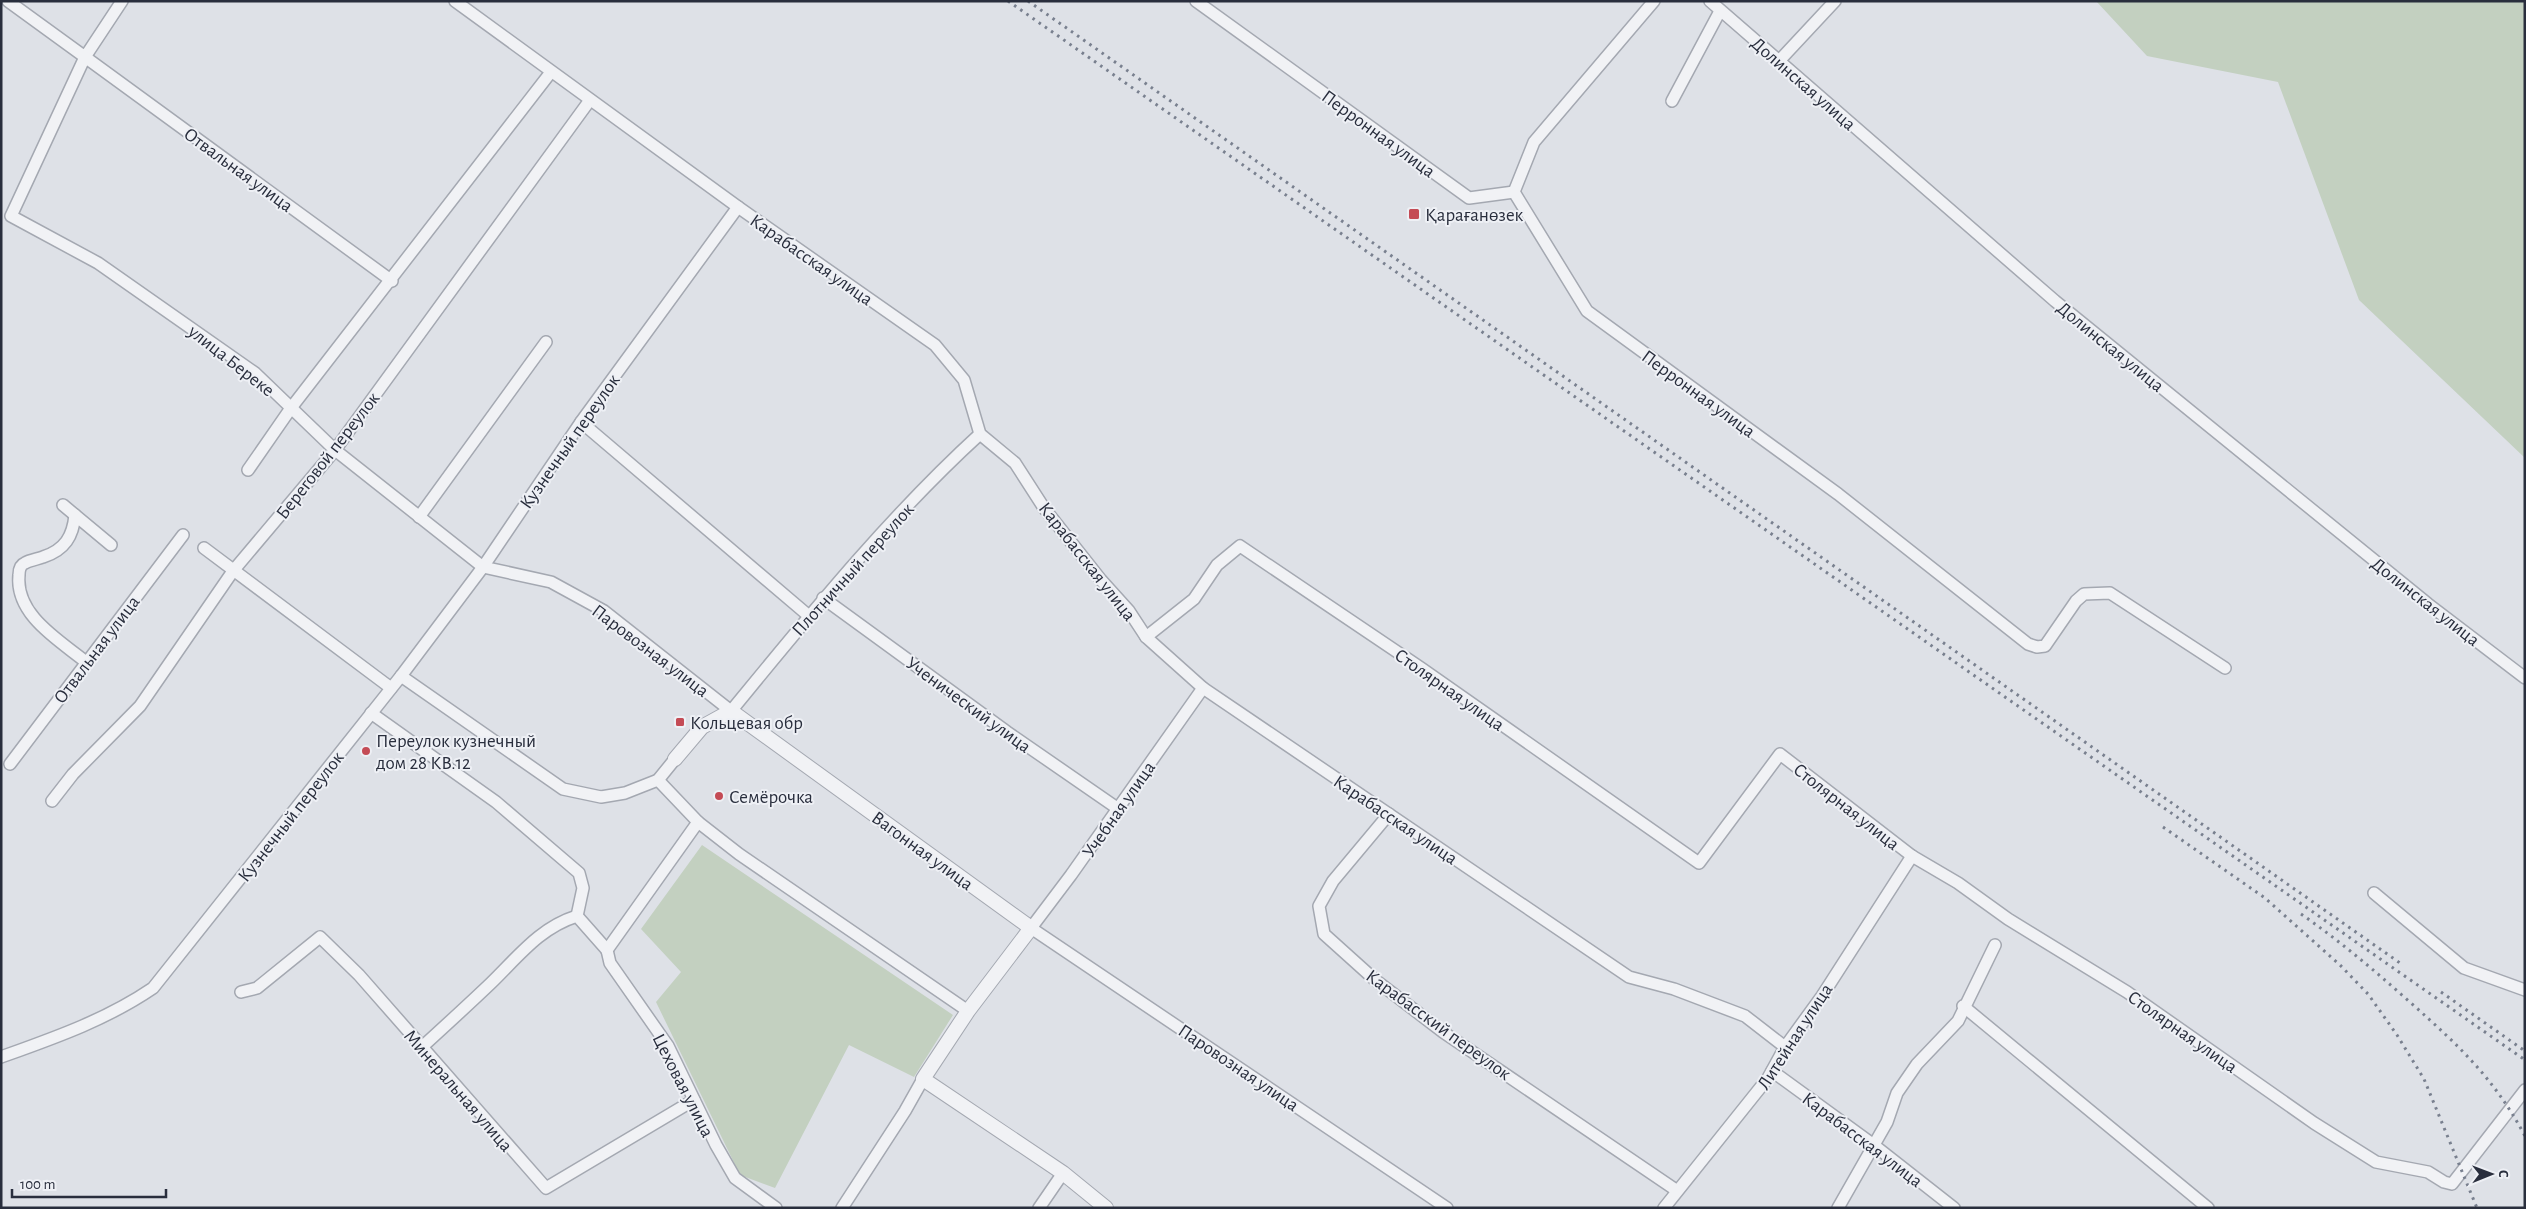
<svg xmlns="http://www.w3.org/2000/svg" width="2526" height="1209" viewBox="0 0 2526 1209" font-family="'Alegreya Sans',sans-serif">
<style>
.green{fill:#c3d0c0}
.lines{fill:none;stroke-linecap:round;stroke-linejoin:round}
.minor-casing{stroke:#a4a8b1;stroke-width:14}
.tertiary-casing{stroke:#a4a8b1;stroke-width:16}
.minor{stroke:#f1f2f5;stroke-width:11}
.tertiary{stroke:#f1f2f5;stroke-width:14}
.rail{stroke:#79808f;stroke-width:3;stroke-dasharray:2.5 5;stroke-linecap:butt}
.poi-dot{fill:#c44b55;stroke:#eef0f5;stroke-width:2}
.labels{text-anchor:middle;stroke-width:4;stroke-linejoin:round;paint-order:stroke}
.street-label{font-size:19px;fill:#292e3d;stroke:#eef0f5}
.poi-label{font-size:19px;fill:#292e3d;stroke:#eef0f5;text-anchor:start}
</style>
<rect width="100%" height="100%" fill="#dee1e7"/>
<g class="green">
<polygon points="2096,1 2525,1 2525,458 2359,300 2278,82 2147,56"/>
<polygon points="702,845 953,1015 914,1077 849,1045 775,1188 740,1175 656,1002 681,972 641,929"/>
</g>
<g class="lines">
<g class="minor-casing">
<g id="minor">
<polyline points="8,1 85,57 122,1"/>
<polyline points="455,1 738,207 935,345 964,380 980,434 1015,463 1044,508 1101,580 1129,611 1146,637 1203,688 1629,977 1674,989 1745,1016 1785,1047"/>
<polyline points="1196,1 1469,198 1514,192"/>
<polyline points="1710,1 2055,301 2428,604 2525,678"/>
<polyline points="1779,61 1835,1"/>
<polyline points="1672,101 1720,11"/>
<polyline points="1514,192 1587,311 1838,494 2028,644 2037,647 2045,646 2076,601 2084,594 2110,593 2225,668"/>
<polyline points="1514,192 1534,142 1654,1"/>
<path d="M392 281 85 57 11 216 98 263 255 373 335 450 483 567 551 582 604 611 731 711C810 615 888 518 980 434"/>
<polyline points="581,422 809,616"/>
<polyline points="248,470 291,408 551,72"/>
<polyline points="63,505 111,545"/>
<path d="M75 515C73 536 65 550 43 557 38 559 30 560 25 563 20 565 19 570 19 575 15 615 59 640 86 662"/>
<polyline points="419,517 546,342"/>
<polyline points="204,548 391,688"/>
<polyline points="823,598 1007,732 1117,808"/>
<polyline points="1146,637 1194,599 1217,565 1240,546 1421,668 1699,863 1780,754 1912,856 1958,883 2008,919 2127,992 2314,1123 2376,1162 2428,1172 2444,1182 2452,1184 2525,1090"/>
<polyline points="401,676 563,789 601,797 625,793 658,780 675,759"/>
<polyline points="1203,688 1071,875 1031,928 1447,1208"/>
<polyline points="371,713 496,802 579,873 583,888 577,916"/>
<polyline points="10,764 183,535"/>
<polyline points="658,780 698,822 739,854 968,1011"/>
<polyline points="52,801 73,774 140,706 233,571 335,450 590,100"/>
<polyline points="1389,814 1333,881 1319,906 1324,934 1374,979 1443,1032 1676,1190"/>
<polyline points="2374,893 2464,968 2525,990"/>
<polyline points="607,950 610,963 668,1046 716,1145 735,1178 776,1208"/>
<polyline points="607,950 698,822"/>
<polyline points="241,992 257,988 320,937 359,975 546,1188 694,1100"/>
<polyline points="1963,1006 2208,1208"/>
<path d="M422 1047C445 1026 468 1005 490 984 518 957 539 928 577 916L607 950"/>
<path d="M1 1057C54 1038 106 1020 153 988L401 676 483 567 581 422 738 207"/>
<polyline points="1772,1071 1875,1146 1954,1208"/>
<polyline points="842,1208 905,1111 923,1079"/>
<polyline points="1039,1208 1063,1173"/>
<polyline points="1664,1208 1768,1078 1785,1047 1822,996 1912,856"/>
<polyline points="1838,1208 1887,1122 1897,1093 1917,1064 1958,1021 1995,945"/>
</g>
</g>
<g class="tertiary-casing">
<polyline id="tertiary" points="675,759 702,727 731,711 1031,928 968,1011 923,1079 1063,1173 1106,1208"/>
</g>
<use href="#minor" class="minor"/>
<use href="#tertiary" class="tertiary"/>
<g class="rail">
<polyline points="1008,1 2525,1060"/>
<polyline points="1028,1 2400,963"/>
<polyline points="2163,827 2265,898 2340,965 2368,994 2397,1035 2424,1079 2477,1208"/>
<path d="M2301 914C2340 941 2375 971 2411 1003 2459 1046 2494 1078 2525 1136"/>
<polyline points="2441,992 2525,1051"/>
</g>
</g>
<g class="poi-dot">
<rect x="1408" y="208" width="12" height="12" rx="2.5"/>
<rect x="675" y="717" width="10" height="10" rx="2.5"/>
<circle cx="366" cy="751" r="5"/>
<circle cx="719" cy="796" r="5"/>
</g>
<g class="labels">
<g class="street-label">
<text transform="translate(1804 83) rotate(41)" y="7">Долинская улица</text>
<text transform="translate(1379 133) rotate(36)" y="7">Перронная улица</text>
<text transform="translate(239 169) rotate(36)" y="7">Отвальная улица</text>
<text transform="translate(812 259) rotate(35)" y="7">Карабасская улица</text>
<text transform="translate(2111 346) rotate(39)" y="7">Долинская улица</text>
<text transform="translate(232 360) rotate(38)" y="7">улица Береке</text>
<text transform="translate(1699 393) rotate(36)" y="7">Перронная улица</text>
<text transform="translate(569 441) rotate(-55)" y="7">Кузнечный переулок</text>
<text transform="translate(327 455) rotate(-52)" y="7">Береговой переулок</text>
<text transform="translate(1088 561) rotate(52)" y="7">Карабасская улица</text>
<text transform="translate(852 569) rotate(-48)" y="7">Плотничный переулок</text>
<text transform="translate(2426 601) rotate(38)" y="7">Долинская улица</text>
<text transform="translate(96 649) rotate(-53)" y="7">Отвальная улица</text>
<text transform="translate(651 650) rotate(37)" y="7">Паровозная улица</text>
<text transform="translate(1450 689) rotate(35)" y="7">Столярная улица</text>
<text transform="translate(969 704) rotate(36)" y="7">Ученический улица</text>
<text transform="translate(1847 806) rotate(38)" y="7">Столярная улица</text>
<text transform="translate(1118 809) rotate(-55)" y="7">Учебная улица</text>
<text transform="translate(290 816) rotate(-52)" y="7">Кузнечный переулок</text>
<text transform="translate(1396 819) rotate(34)" y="7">Карабасская улица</text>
<text transform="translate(923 850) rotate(36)" y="7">Вагонная улица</text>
<text transform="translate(1439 1024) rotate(36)" y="7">Карабасский переулок</text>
<text transform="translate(2183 1031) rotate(35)" y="7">Столярная улица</text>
<text transform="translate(1794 1036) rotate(-57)" y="7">Литейная улица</text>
<text transform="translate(1239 1067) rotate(34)" y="7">Паровозная улица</text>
<text transform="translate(684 1085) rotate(63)" y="7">Цеховая улица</text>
<text transform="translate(459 1090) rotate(49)" y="7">Минеральная улица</text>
<text transform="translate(1863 1139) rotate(37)" y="7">Карабасская улица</text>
</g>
<g class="poi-label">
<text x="1425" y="221">Қарағанөзек</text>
<text x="690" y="729">Кольцевая обр</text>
<text x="376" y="747">Переулок кузнечный<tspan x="376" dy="22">дом 28 КВ.12</tspan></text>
<text x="729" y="803">Семёрочка</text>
</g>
</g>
<rect width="2526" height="1209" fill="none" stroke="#292e3d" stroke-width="5"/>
<g transform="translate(2491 1174) rotate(89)" stroke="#eef0f5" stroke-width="4" paint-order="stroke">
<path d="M0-4L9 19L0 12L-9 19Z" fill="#292e3d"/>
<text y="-8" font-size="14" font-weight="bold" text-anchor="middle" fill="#292e3d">С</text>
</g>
<path d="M12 1189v8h154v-8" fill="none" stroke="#292e3d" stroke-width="2.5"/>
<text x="20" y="1189" font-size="15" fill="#292e3d" stroke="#eef0f5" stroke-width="4" paint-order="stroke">100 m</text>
</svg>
